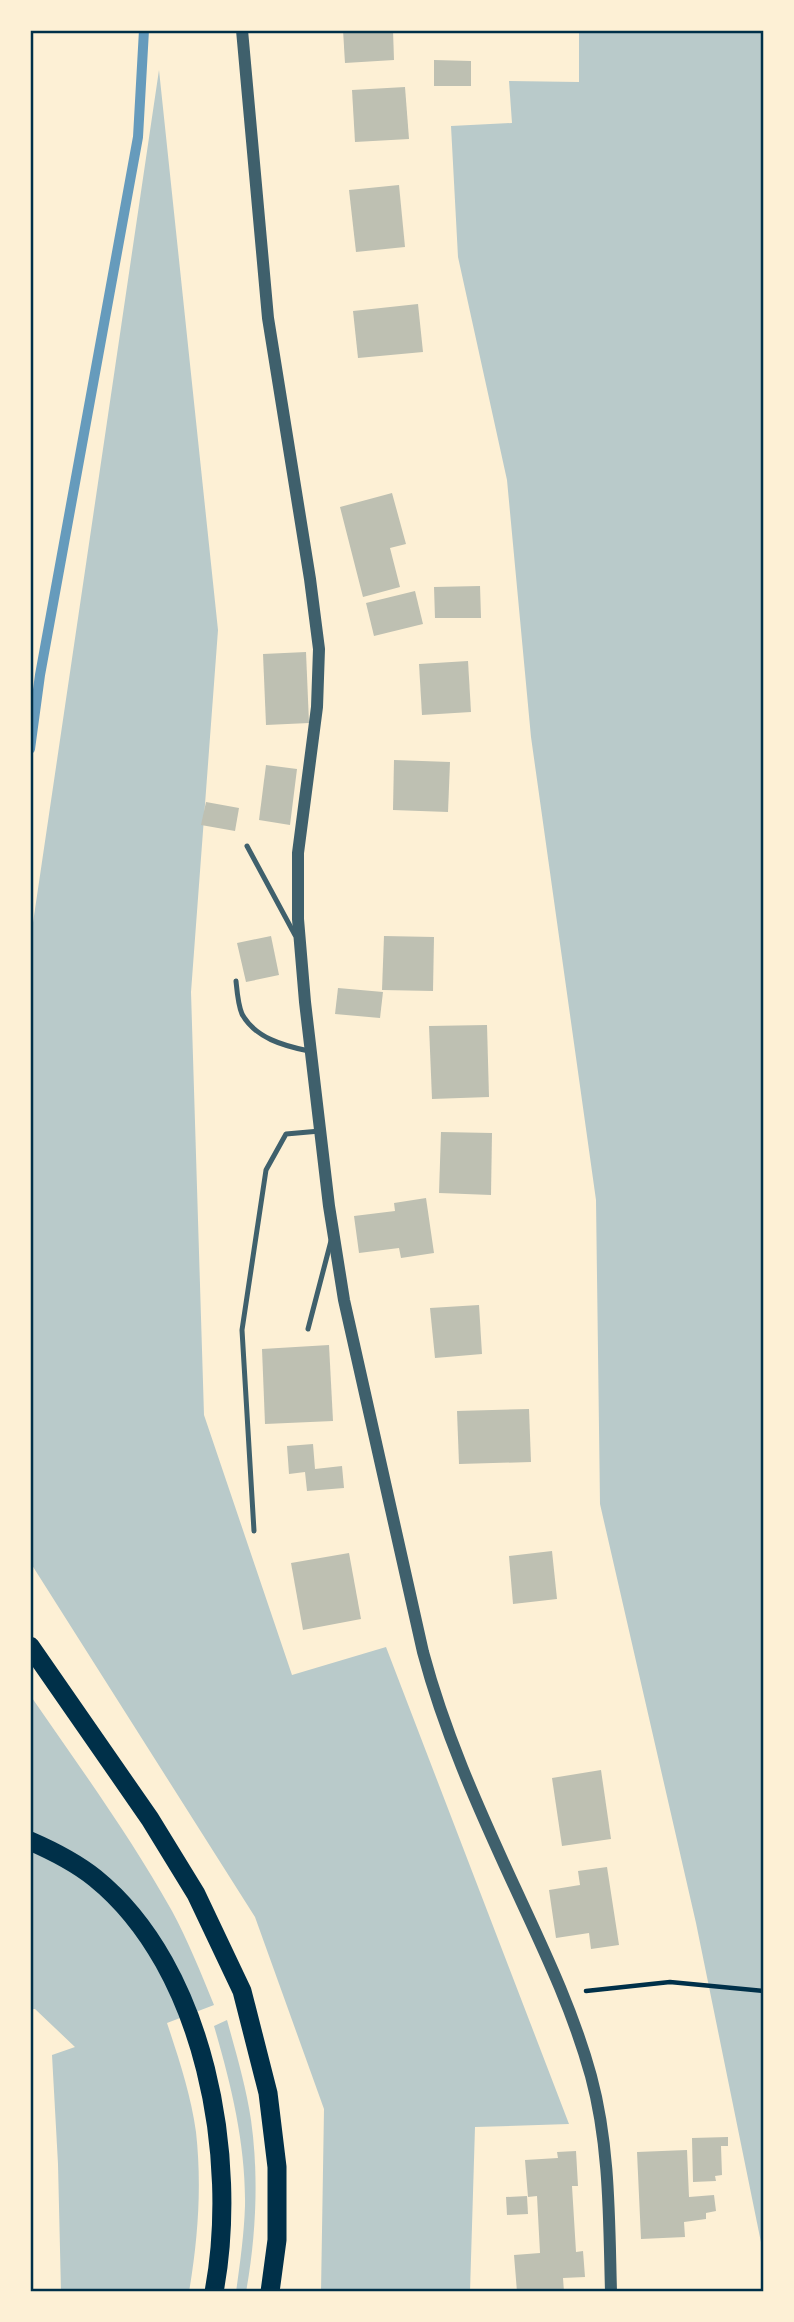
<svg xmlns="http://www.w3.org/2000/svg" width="794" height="2322" viewBox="0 0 794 2322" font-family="Roboto,sans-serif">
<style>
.green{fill:#b9caca}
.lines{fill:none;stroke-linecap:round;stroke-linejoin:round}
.stream{stroke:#669bbc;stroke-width:10}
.building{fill:#bec0b2}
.path{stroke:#003049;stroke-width:4.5}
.service{stroke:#3f606c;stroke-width:5}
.tertiary{stroke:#3f606c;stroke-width:12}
.trunk{stroke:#003049;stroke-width:19}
.neatline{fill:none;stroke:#003049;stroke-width:2.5}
</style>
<rect width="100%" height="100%" fill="#fdf0d5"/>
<g class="green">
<polygon points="579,30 764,30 764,2257 696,1923 600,1504 596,1200 531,737 507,480 458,257 451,126 512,123 509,81 579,82"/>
<polygon points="159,70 218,630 191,992 204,1415 292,1675 386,1647 569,2124 475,2127 470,2292 321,2292 324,2109 255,1917 30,1562 30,943"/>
<path d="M30 1695C79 1766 130 1836 172 1911 188 1941 201 1973 214 2005L167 2023C179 2059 191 2095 196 2132 202 2186 198 2239 189 2292H61L58 2164 52 2055 75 2047 35 2009H30Z"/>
<path d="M227 2020C236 2053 246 2086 251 2120 259 2176 256 2237 246 2292H236C240 2264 244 2235 245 2206 246 2145 231 2084 214 2026Z"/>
</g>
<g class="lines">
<polyline class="stream" points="30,749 40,675 138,137 144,30"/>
</g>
<g class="building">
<polygon points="343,30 393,30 394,60 345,63"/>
<polygon points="434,60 471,61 471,86 434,86"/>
<polygon points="405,87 409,139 355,142 352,90"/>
<polygon points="399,185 405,247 356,252 349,190"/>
<polygon points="418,304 423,352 358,358 353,311"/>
<polygon points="392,493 406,544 390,548 400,587 363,597 340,507"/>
<polygon points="480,586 481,618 435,618 434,587"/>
<polygon points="415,591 423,624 374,636 366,603"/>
<polygon points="306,652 309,723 266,725 263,654"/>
<polygon points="468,661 471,712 422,715 419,664"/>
<polygon points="394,760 450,762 448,812 393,810"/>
<polygon points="266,765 297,769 290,825 259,820"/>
<polygon points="206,802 239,808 235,831 201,825"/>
<polygon points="271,936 279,975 246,982 237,943"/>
<polygon points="384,936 434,937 433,991 382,990"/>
<polygon points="338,988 383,992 380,1018 335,1014"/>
<polygon points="487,1025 489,1097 432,1099 429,1026"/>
<polygon points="441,1132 492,1133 491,1195 439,1193"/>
<polygon points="426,1198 434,1253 401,1258 399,1248 359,1253 354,1216 395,1211 394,1203"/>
<polygon points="479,1305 482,1354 435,1358 430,1308"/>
<polygon points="329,1345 333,1421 265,1424 262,1349"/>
<polygon points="529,1409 531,1462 459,1464 457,1411"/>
<polygon points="313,1444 315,1469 342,1466 344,1488 307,1491 305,1472 289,1474 287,1446"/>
<polygon points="552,1551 557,1599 513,1604 509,1556"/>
<polygon points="349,1553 361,1619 303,1630 291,1563"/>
<polygon points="601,1770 611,1839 562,1846 552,1778"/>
<polygon points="607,1867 619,1945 591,1949 589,1933 556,1938 549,1890 580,1885 578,1871"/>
<polygon points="728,2137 728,2146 721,2146 722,2175 715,2176 716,2181 693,2182 692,2138"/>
<polygon points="687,2150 689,2197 714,2195 716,2211 706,2213 706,2219 684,2222 685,2237 641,2239 637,2152"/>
<polygon points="576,2151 578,2186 572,2186 576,2252 583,2251 585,2277 563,2278 564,2292 517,2292 514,2255 540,2253 537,2196 528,2197 525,2160 558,2158 557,2152"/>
<polygon points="527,2196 528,2214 507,2215 506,2197"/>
</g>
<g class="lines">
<polyline class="path" points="586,1991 670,1982 764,1991"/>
<g class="service">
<polyline points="247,846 295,935"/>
<path d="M236 981C237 991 238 1005 242 1014 255 1038 284 1046 309 1051"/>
<polyline points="308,1329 331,1241"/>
<polyline points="254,1531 242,1330 266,1170 286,1134 320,1131"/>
</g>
<path class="tertiary" d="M242 30 268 318 310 579 319 649 317 707 298 853V919L305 1002 329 1206 344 1300 423 1652C444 1731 477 1805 511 1879 541 1944 572 2007 591 2076 610 2146 609 2221 611 2292"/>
<g class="trunk">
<polyline points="30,1646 150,1819 196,1894 242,1991 268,2093 277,2167 277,2240 270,2292"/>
<path d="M30 1841C53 1851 75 1862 95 1878 206 1968 239 2159 214 2292"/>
</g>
</g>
<rect width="794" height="2322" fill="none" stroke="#fdf0d5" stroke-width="63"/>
<rect x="32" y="32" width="730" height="2258" class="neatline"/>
</svg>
